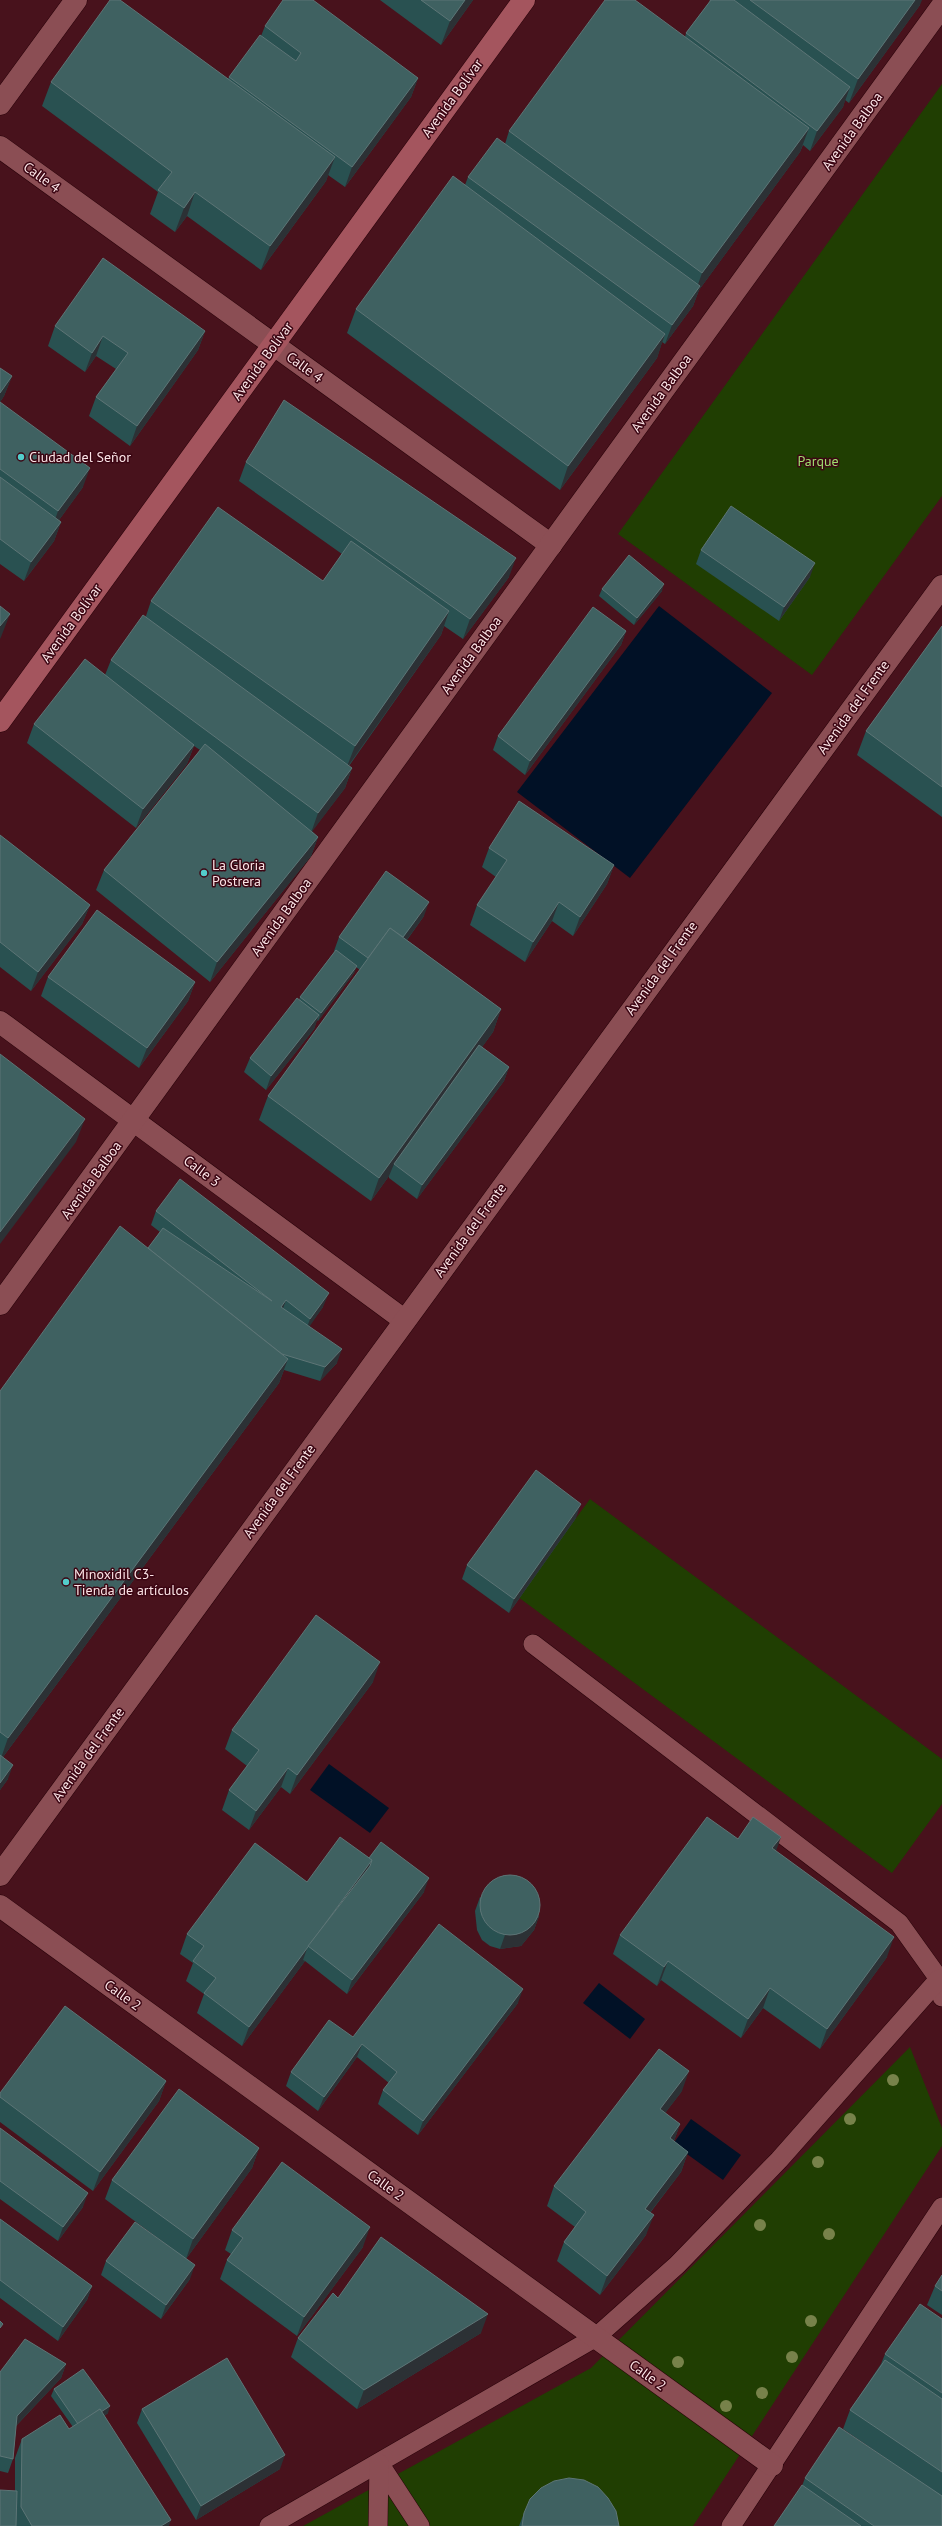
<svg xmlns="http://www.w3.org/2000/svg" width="942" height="2526" viewBox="0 0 942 2526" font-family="'PT Sans',sans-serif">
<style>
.green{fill:#203e02}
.water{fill:#011126}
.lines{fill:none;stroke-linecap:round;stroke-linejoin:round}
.lane-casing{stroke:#270108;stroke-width:20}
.street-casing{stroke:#270108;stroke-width:23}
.secondary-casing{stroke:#270108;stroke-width:23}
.lane{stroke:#8b4e54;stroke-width:19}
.street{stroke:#8b4e54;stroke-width:22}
.secondary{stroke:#a4555e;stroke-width:22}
.tree{fill:#77824a}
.wall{fill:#295151}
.shaded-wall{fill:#2c3135}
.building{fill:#3f6161;stroke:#5d7576}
.poi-dot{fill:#53cdcb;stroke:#3c0613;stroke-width:1.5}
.labels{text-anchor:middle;stroke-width:3;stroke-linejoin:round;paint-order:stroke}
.street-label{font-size:14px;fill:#fbe4e6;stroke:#3c0613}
.poi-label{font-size:14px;fill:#fbe4e6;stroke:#3c0613;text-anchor:start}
.park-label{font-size:14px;fill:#9ede6f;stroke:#3c0613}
</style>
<rect width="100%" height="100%" fill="#48121c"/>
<g class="green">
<polygon points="942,84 942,496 812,675 618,534"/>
<polygon points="590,1499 942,1759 942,1804 892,1873 518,1597"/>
<polygon points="910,2047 942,2128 942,2146 693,2526 303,2526 591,2368"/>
</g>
<g class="water">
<polygon points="659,606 772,693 630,878 517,792"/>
<polygon points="329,1764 389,1808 370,1833 310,1790"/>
<polygon points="599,1983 645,2019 630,2039 583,2003"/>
<polygon points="691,2119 741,2155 723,2180 673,2144"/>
</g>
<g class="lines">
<g class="lane-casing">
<g id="lane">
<polyline points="533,1644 899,1923 939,1979 942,1997"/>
<polyline points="379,2463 420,2526"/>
<polyline points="269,2526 596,2337 677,2265 779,2160 939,1979"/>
<polyline points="378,2526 379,2463"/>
<polyline points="731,2526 942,2207"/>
</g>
</g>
<g class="street-casing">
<g id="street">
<polyline points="0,104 76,0"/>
<polyline points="0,147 551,545"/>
<polyline points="0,1022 404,1320"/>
<polyline points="0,1304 942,6"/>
<polyline points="0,1875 942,586"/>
<polyline points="0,1906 772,2465"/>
</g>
</g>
<g class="secondary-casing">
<polyline id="secondary" points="0,721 524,0"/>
</g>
<use href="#lane" class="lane"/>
<use href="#street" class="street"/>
<use href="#secondary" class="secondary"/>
</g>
<g class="tree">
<circle cx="893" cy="2080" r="6"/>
<circle cx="850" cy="2119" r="6"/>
<circle cx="818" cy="2162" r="6"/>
<circle cx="760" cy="2225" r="6"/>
<circle cx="829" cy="2234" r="6"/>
<circle cx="811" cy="2321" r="6"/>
<circle cx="792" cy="2357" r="6"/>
<circle cx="678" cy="2362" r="6"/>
<circle cx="762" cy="2393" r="6"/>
<circle cx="726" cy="2406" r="6"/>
</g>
<g class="wall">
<polygon points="380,0 473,0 441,45"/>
<polygon points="709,0 915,0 920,5 849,103 845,100 843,107 810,151 803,145 800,152 699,290 693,306 665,344 662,342 657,358 560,490 347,333 356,309 465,185 468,177 505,144 509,131 685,37 686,33 710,1"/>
<polygon points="265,26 418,78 411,97 345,187 328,175 326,181 261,270 187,216 175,232 150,214 158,192 42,106 51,82 228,79 229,77 261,36"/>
<polygon points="55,326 205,331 198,350 130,446 89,416 96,397 116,369 96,356 85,372 48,346"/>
<polygon points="0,368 12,376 4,396 0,402 83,487 59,520 61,522 54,541 24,581 0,564"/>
<polygon points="246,462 509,577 463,639 444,626 441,635 349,766 352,768 345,788 312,831 318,837 311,856 210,982 96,890 104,870 200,750 194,746 187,764 136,828 27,743 34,724 105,675 111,660 146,616 151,601 323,581 342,554 239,481"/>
<polygon points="701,550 810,577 779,621 696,564"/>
<polygon points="602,589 662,591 634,625 599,596"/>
<polygon points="942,626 942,817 857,755 866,731"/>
<polygon points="626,631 621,645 525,775 493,750 498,736"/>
<polygon points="0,835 90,905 82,924 31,991 0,967"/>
<polygon points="489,848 614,865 607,884 573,936 552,921 525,962 470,925 477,905 496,877 482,867"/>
<polygon points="424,916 407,940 501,1009 493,1032 482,1047 509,1067 504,1081 417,1199 389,1178 389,1176 371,1201 259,1120 268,1096 360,970 356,967 354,973 318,1021 317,1020 314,1029 266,1090 244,1072 250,1058 299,1000 300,997 335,951 334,951 339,937"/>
<polygon points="48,977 195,982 188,1001 139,1068 41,996"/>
<polygon points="156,1211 323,1307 309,1326 337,1363 320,1381 284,1370 279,1383 3,1757 8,1779 0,1790 0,1391 148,1248 160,1232 151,1225"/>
<polygon points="576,1518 509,1613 462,1579 467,1565"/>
<polygon points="373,1682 290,1794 281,1787 249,1830 222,1810 229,1790 247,1766 225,1749 232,1730"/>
<polygon points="738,1839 776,1851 887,1957 820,2049 763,2008 741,2038 661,1980 657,1986 613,1954 620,1935"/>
<polygon points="369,1858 424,1892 347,1994 305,1961 242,2046 197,2013 204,1994 186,1981 193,1963 180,1954 187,1934 307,1882"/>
<polygon points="480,1897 539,1916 534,1930 521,1946 500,1949 490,1946 482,1940 477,1930 475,1911"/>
<polygon points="518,2003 418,2135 378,2104 383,2090 389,2083 357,2057 318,2111 286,2086 291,2072 353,2037"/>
<polygon points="166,2081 159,2101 93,2191 0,2122 0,2093"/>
<polygon points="682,2091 665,2113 680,2124 674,2141 688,2152 681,2172 650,2213 646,2235 600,2295 557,2261 564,2242 575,2227 547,2206 554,2186"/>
<polygon points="0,2128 83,2207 58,2241 0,2199"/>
<polygon points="259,2148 252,2168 186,2259 190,2279 161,2319 101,2275 106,2261 171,2248 105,2199 112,2180"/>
<polygon points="0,2219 92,2286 87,2300 58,2341 0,2298"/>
<polygon points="232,2230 363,2247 297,2336 220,2279 227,2260 231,2254 225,2250"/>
<polygon points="942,2275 942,2315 927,2305 935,2286"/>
<polygon points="338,2298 481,2333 357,2409 291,2357 298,2338"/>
<polygon points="942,2319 942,2526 774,2526 802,2486 805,2478 891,2462 843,2429 850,2410 881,2364 885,2354"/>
<polygon points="66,2364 61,2378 16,2426 13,2459 8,2473 0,2471 0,2372"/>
<polygon points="54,2389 108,2413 104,2416 169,2526 0,2526 15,2491 15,2458 22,2439 69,2429 73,2427 51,2396"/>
<polygon points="142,2409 280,2469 196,2520 137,2423"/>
<polygon points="524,2513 619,2526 519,2526"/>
</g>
<g class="shaded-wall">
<polygon points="465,0 473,0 441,45 450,21"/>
<polygon points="915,0 922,0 920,5 849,103 858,79"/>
<polygon points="418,78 411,97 345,187 352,167"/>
<polygon points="850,87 843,107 810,151 817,131"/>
<polygon points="809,128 800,152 699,290 693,306 665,344 672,325 695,293 702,273"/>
<polygon points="335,157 326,181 261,270 270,246"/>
<polygon points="195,192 187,216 175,232 184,208"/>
<polygon points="205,331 198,350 130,446 137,426"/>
<polygon points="665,334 657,358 560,490 568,466"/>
<polygon points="103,336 96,356 85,372 92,353"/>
<polygon points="12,376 4,396 0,402 0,393"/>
<polygon points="90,468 83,487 51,531 58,511"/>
<polygon points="61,522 54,541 24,581 31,562"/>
<polygon points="516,558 509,577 463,639 470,619"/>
<polygon points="815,563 810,577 779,621 784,607"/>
<polygon points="664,584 662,591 634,625 637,618"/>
<polygon points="449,611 441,635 346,769 355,746"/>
<polygon points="10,614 1,637 0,639 0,626"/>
<polygon points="626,631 621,645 525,775 530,761"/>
<polygon points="194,745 187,764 136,828 143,809"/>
<polygon points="352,768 345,788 311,833 318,813"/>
<polygon points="318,837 311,856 210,982 217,962"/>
<polygon points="614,865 607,884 573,936 580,917"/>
<polygon points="429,902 424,916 393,959 398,945"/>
<polygon points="559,902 552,921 525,962 533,942"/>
<polygon points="90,905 82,924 31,991 38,972"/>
<polygon points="357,966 354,973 318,1021 321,1013"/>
<polygon points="195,982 188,1001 139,1068 147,1048"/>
<polygon points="501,1009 493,1032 396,1166 394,1164 389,1176 371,1201 379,1178"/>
<polygon points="319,1015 314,1029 266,1090 271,1076"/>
<polygon points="509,1067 504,1081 417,1199 422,1185"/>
<polygon points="85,1119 76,1142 0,1244 0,1232"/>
<polygon points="329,1293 323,1307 305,1333 310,1319"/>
<polygon points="286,1300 281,1314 281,1307"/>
<polygon points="342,1349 337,1363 320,1381 325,1367"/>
<polygon points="288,1359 279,1383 0,1761 8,1738"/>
<polygon points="581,1504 576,1518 509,1613 514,1599"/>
<polygon points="380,1662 373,1682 290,1794 297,1775"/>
<polygon points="13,1765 8,1779 0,1790 0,1783"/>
<polygon points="288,1768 281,1787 249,1830 256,1811"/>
<polygon points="781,1837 774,1857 772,1848"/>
<polygon points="372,1860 365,1880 308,1946 303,1960 305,1961 242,2046 249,2027"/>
<polygon points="429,1878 424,1892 347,1994 352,1980"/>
<polygon points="539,1916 534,1930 521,1946 500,1949 505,1935"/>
<polygon points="894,1937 887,1957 820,2049 827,2029"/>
<polygon points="668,1961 661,1980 657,1986 664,1967"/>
<polygon points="770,1988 763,2008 741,2038 748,2019"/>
<polygon points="523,1989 518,2003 418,2135 423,2121"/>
<polygon points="362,2044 357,2057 318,2111 324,2097"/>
<polygon points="689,2071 682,2091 653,2129 660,2109"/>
<polygon points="166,2081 159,2101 93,2191 100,2172"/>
<polygon points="680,2124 673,2144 670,2138"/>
<polygon points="259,2148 252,2168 186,2259 193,2239"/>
<polygon points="688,2152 681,2172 638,2228 645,2209"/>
<polygon points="88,2193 83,2207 58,2241 63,2227"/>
<polygon points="654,2215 646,2235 600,2295 607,2276"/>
<polygon points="370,2227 363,2247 297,2336 304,2317"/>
<polygon points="195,2265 190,2279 161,2319 166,2305"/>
<polygon points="92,2286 87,2300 58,2341 63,2327"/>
<polygon points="488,2314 481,2333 357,2409 364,2390"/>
<polygon points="66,2364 61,2378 12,2430 17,2416"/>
<polygon points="110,2406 108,2413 78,2434 80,2427"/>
<polygon points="285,2455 280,2469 196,2520 201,2506"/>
<polygon points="171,2520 169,2526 161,2526"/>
</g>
<g class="building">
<polygon points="110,0 120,0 335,157 270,246 195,192 184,208 158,190 172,172 51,82"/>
<polygon points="283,0 313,0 418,78 352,167 229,77 260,35 296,61 301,53 265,26"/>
<polygon points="421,0 465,0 450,21"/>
<polygon points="605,0 635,0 809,128 702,273 509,131"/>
<polygon points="711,0 734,0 850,87 817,131 686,33"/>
<polygon points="750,0 915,0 858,79"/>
<polygon points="497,138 700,286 672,325 468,177"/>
<polygon points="453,176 665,334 568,466 356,309"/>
<polygon points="103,258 205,331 137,426 96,397 128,353 103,336 92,353 55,326"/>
<polygon points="0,368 12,376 0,393"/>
<polygon points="284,400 516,558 470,619 246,462"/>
<polygon points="0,402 90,468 58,511 0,469"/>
<polygon points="0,477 61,522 31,562 0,539"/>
<polygon points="731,506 815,563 784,607 701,550"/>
<polygon points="218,507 323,581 351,541 449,611 355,746 151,601"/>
<polygon points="629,555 664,584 637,618 602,589"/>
<polygon points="0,606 10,614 0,626"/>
<polygon points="593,607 626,631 530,761 498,736"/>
<polygon points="143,615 352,768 318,813 111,660"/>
<polygon points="942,626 942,787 866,731"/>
<polygon points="85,659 194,745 143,809 34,724"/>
<polygon points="205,744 318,837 217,962 104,870"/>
<polygon points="519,801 614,865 580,917 559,902 533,942 477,905 507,860 489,848"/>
<polygon points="0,835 90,905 38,972 0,942"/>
<polygon points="386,871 429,902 403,937 390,928 368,958 339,937"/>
<polygon points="97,910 195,982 147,1048 48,977"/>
<polygon points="390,928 501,1009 379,1178 268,1096"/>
<polygon points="336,950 357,966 321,1013 300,997"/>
<polygon points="297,998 319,1015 271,1076 250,1058"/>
<polygon points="479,1045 509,1067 422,1185 394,1164"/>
<polygon points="0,1054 85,1119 0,1232"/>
<polygon points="180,1179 329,1293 310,1319 286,1300 281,1307 342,1349 325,1367 282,1354 148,1248 163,1228 272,1301 156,1211"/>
<polygon points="120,1226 288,1359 8,1738 0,1732 0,1391"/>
<polygon points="536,1470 581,1504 514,1599 467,1565"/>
<polygon points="316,1615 380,1662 297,1775 288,1768 256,1811 229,1790 259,1750 232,1730"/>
<polygon points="0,1755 13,1765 0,1783"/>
<polygon points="707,1817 738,1839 753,1817 781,1837 772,1848 894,1937 827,2029 770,1988 748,2019 668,1961 664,1967 620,1935"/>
<polygon points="340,1837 372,1860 249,2027 204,1993 216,1978 193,1961 204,1946 187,1934 255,1843 307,1882"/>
<polygon points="381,1842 429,1878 352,1980 308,1946 370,1866 372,1860 369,1858"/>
<circle cx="510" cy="1905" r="30"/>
<polygon points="439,1924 523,1989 423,2121 383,2090 397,2072 362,2044 324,2097 291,2072 329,2020 353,2037"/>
<polygon points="65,2006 166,2081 100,2172 0,2097 0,2093"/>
<polygon points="659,2049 689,2071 660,2109 680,2124 670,2138 688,2152 645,2209 654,2215 607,2276 564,2242 586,2212 554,2186"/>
<polygon points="179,2089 259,2148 193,2239 112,2180"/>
<polygon points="0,2128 88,2193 63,2227 0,2181"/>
<polygon points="282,2162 370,2227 304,2317 227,2260 243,2238 232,2230"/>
<polygon points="0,2219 92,2286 63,2327 0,2280"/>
<polygon points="135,2222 195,2265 166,2305 106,2261"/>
<polygon points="381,2237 488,2314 364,2390 298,2338 333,2293 338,2298"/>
<polygon points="942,2275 942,2291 935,2286"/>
<polygon points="920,2304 942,2319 942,2393 885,2354"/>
<polygon points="0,2321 3,2324 0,2328"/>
<polygon points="25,2339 66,2364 17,2416 13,2459 0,2456 0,2372"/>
<polygon points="227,2358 285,2455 201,2506 142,2409"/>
<polygon points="885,2360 942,2399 942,2472 850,2410"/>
<polygon points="83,2369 110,2406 101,2412 100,2409 78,2424 54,2389"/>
<polygon points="100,2409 171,2520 161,2526 32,2526 21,2507 22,2439 60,2415 69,2429"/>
<polygon points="839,2427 942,2496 942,2526 874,2526 805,2478"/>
<polygon points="569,2478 584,2480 598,2487 608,2498 616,2511 619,2526 522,2526 524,2513 530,2499 541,2488 554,2481"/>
<polygon points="802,2485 861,2526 774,2526"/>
<polygon points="0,2490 17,2491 16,2526 0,2526"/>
</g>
<g class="poi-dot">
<circle cx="21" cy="457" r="4"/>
<circle cx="204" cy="873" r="4"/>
<circle cx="66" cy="1582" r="4"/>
</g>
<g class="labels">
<g class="street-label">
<text transform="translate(452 98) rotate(-54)" y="5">Avenida Bolívar</text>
<text transform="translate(852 131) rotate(-54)" y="5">Avenida Balboa</text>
<text transform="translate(42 177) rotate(36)" y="5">Calle 4</text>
<text transform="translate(262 361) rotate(-54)" y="5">Avenida Bolívar</text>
<text transform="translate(305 367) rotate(36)" y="5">Calle 4</text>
<text transform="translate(661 393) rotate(-54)" y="5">Avenida Balboa</text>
<text transform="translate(71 623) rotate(-54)" y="5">Avenida Bolívar</text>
<text transform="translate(471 655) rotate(-54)" y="5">Avenida Balboa</text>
<text transform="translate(853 707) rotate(-54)" y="5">Avenida del Frente</text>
<text transform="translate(281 917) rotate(-54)" y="5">Avenida Balboa</text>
<text transform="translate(661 968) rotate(-54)" y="5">Avenida del Frente</text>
<text transform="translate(202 1171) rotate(37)" y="5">Calle 3</text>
<text transform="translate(91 1180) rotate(-54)" y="5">Avenida Balboa</text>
<text transform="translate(470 1230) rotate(-54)" y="5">Avenida del Frente</text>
<text transform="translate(279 1491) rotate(-54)" y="5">Avenida del Frente</text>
<text transform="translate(88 1754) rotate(-54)" y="5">Avenida del Frente</text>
<text transform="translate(123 1995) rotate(36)" y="5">Calle 2</text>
<text transform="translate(386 2185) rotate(36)" y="5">Calle 2</text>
<text transform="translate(648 2375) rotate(36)" y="5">Calle 2</text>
</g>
<g class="poi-label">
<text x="29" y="462">Ciudad del Señor</text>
<text x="212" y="870">La Gloria<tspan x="212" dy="16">Postrera</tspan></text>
<text x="74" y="1579">Minoxidil C3-<tspan x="74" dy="16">Tienda de artículos</tspan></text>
</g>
<g class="park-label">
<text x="818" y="466">Parque</text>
</g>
</g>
</svg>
